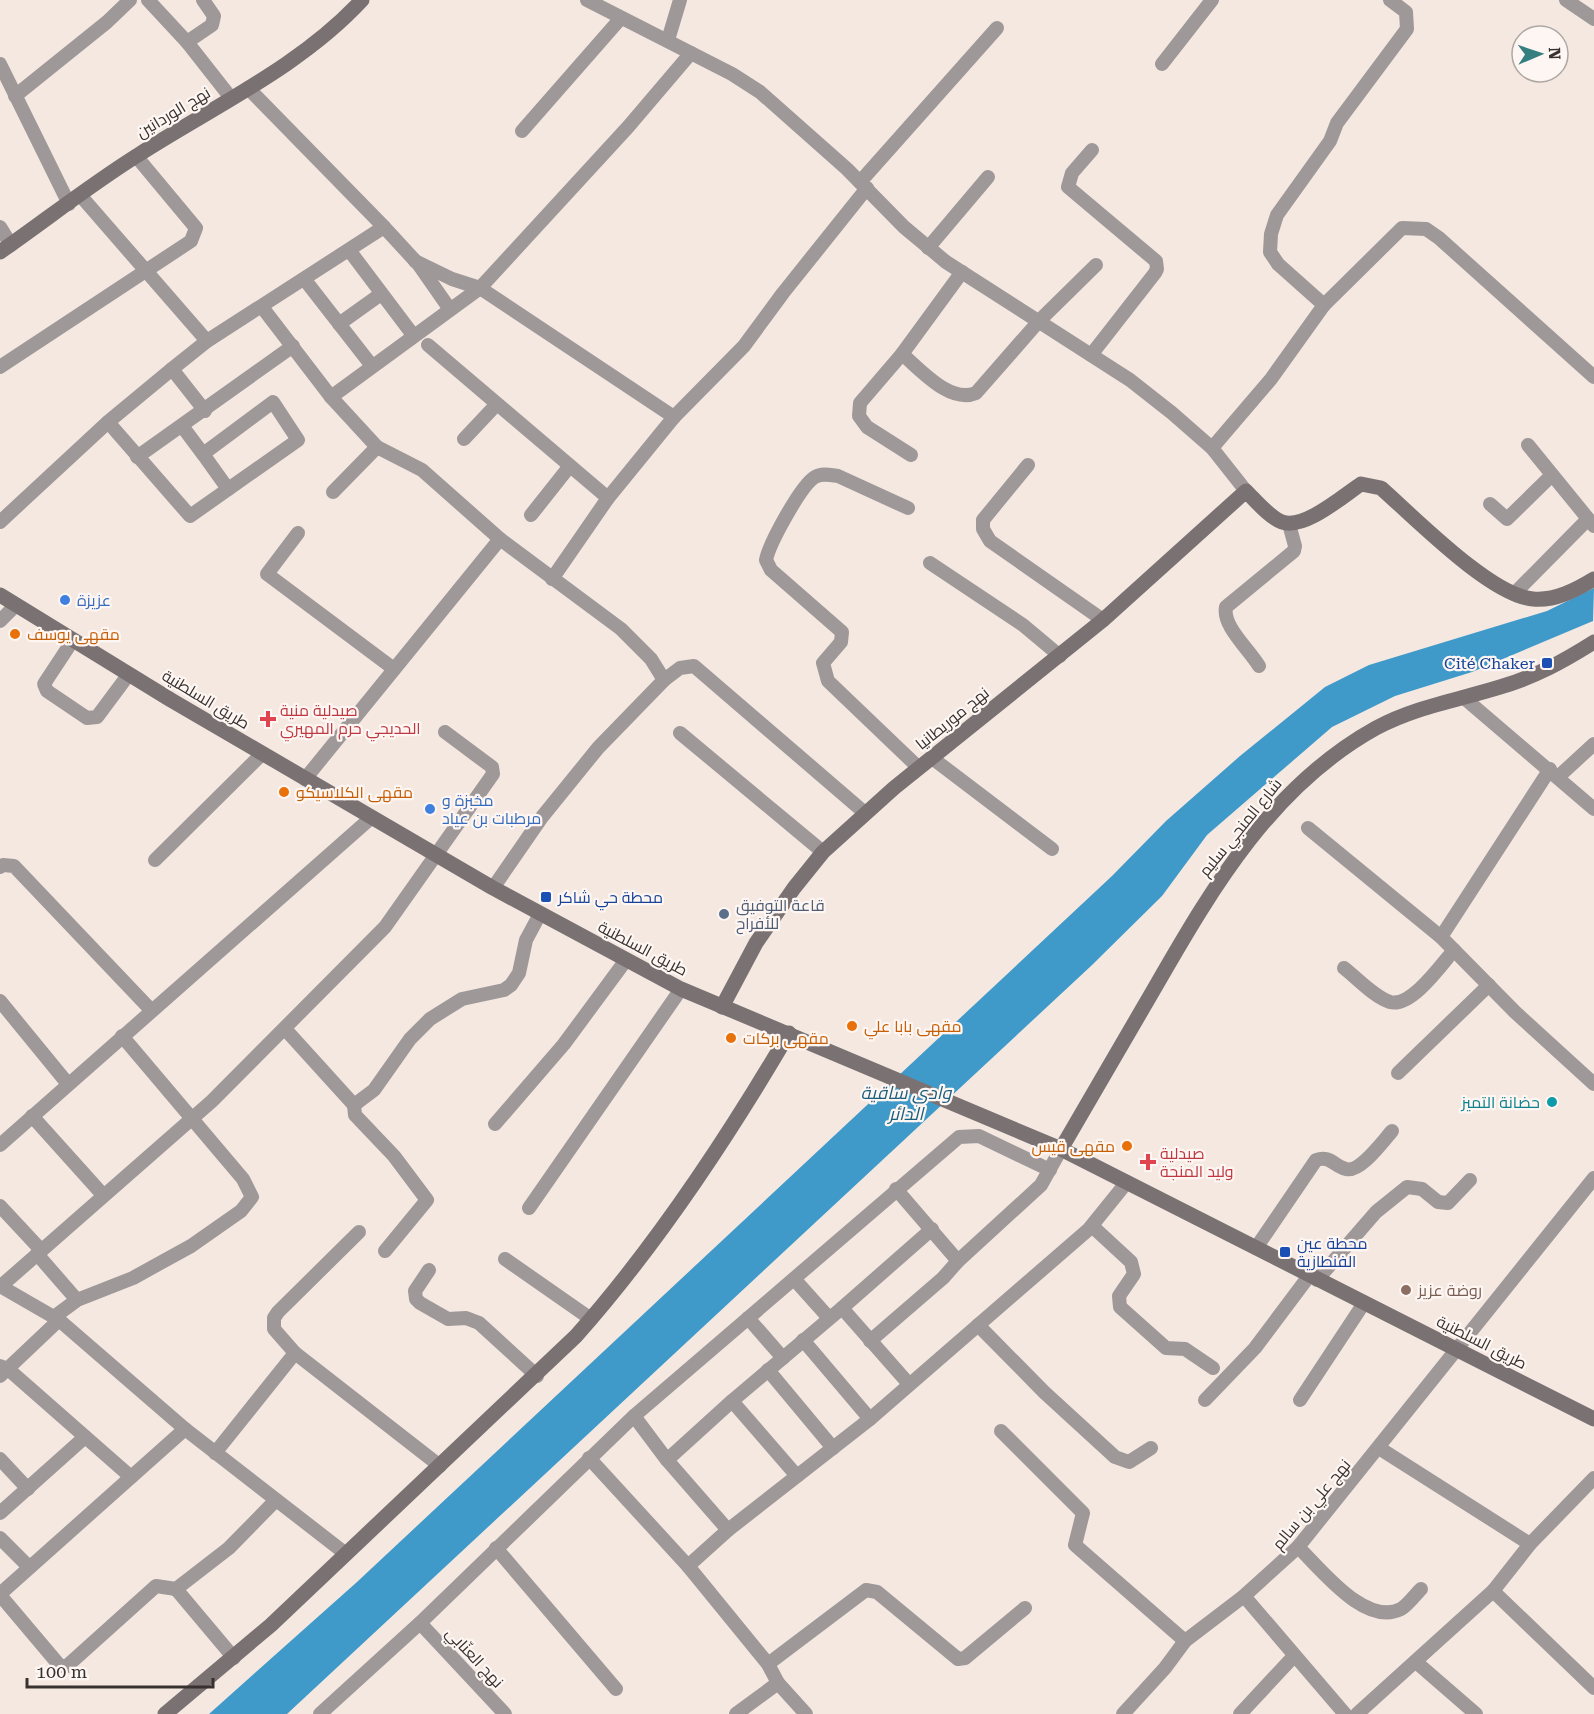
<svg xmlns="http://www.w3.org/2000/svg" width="1594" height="1714" viewBox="0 0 1594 1714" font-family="'Roboto Serif',Cairo,serif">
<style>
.water{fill:#3f9ac9}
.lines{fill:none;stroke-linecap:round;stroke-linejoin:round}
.street{stroke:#9f9899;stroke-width:14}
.secondary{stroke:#7a7172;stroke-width:15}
.shop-dot{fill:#3f7fe0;stroke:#fef6f2;stroke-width:2}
.food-dot{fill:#e8710a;stroke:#fef6f2;stroke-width:2}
.transit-dot{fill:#1a4fb4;stroke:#fef6f2;stroke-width:2}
.health-dot{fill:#e0444e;stroke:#fef6f2;stroke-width:2}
.service-dot{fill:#5c6f8a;stroke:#fef6f2;stroke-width:2}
.culture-dot{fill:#0f9aa8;stroke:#fef6f2;stroke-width:2}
.education-dot{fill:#8d6e63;stroke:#fef6f2;stroke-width:2}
.labels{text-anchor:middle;stroke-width:4.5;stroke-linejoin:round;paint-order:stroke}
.street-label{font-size:16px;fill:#37322f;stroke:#fef6f2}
.shop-label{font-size:16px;fill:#366cbe;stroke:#fef6f2;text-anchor:start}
.food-label{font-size:16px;fill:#c56008;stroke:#fef6f2;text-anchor:start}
.transit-label{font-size:16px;fill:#164399;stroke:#fef6f2;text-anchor:start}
.health-label{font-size:16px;fill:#be3a42;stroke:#fef6f2;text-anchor:start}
.service-label{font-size:16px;fill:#4e5e75;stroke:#fef6f2;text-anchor:start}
.culture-label{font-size:16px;fill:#0d838f;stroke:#fef6f2;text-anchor:end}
.education-label{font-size:16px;fill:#785e54;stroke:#fef6f2;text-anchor:start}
.water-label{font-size:18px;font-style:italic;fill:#1a5e7e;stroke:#fef6f2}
</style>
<rect width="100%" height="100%" fill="#f4e8e1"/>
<polygon class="water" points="1594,588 1593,621 1472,672 1395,696 1332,727 1207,835 1162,896 1091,966 287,1714 209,1714 357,1582 1112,876 1166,821 1240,756 1325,687 1369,665 1547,611"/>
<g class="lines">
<g class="street">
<polyline points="148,0 187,42 231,98"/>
<polyline points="587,0 732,74 760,92 847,169 904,227 946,262 1130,380 1172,413 1212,448 1246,491"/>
<polyline points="1566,0 1594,19"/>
<polyline points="668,40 680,0"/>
<polyline points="187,42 212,25 214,16 203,0"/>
<polyline points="0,64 69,204"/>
<polyline points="1162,64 1212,0"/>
<polyline points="248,88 384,227"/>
<polyline points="15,96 107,22 130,0"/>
<polyline points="522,131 621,18"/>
<polyline points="860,182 997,28"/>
<polyline points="80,195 207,341"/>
<polyline points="0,227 11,245"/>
<polyline points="928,248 988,177"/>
<polyline points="349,250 413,335"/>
<polyline points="415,261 452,279 480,288 674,417 744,346 783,293 867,188"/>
<polyline points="305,280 372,366"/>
<polyline points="1324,305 1402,228 1426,229 1439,238 1594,377"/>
<polyline points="262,307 331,397"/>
<polyline points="339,324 381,294"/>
<polyline points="428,345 608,498"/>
<path d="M902 354C921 370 950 404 976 393L1039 321 1096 265"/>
<polyline points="1091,355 1155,273 1157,269 1156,261 1068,187 1072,173 1092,150"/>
<polyline points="0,367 191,241 196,228 136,156"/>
<polyline points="172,369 205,411"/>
<polyline points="108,422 190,516 298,440 273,402 203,454 182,426"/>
<polyline points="464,439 496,405"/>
<polyline points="1528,445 1594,526"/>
<polyline points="1212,448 1271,379 1324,305 1278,264 1270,252 1271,234 1277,215 1330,141 1337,123 1407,29 1406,12 1390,0"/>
<polyline points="203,454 228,489"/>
<polyline points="911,455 867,427 859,416 860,403 902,354 962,272"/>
<polyline points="137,457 293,346"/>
<polyline points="1028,465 983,520 983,529 990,541 1103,620"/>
<polyline points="333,492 377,447"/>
<polyline points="1490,504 1507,519 1551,476"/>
<path d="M908 508 838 476C830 475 822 473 815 477 801 485 769 544 766 560L771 570 842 632 841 642 823 663 828 681 919 768"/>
<polyline points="531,515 569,467"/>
<polyline points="0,522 108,422 172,369 207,341 384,227 419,265 449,308"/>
<polyline points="298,533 267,574 394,669"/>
<polyline points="930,563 1023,625 1060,656"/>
<polyline points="552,579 608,498 674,417"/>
<polyline points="1514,594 1588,519"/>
<polyline points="0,621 16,605"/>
<polyline points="73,640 44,684 47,691 87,718 97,717 129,674"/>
<path d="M1259 666C1249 649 1222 626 1226 607L1294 551 1295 546 1289 524"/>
<polyline points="664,680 680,668 694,666 865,813"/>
<polyline points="1463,697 1594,809"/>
<polyline points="680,733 823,852"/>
<polyline points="932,758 1052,849"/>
<polyline points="1558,777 1594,744"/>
<polyline points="305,779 500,539"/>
<polyline points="1308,828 1441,937 1515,1012 1594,1084"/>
<polyline points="155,860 262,754"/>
<polyline points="0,867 3,865 14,866 151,1010"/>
<polyline points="493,888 542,817 598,748 664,680 651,659 621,629 500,539 422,470 377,447 331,397 480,288 628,127 691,53"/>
<polyline points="1441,937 1550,769"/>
<path d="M1344 968C1357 978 1374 997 1390 1002 1411 1008 1441 965 1454 950"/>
<polyline points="0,1001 68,1084"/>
<polyline points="286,1030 354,1105 374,1090 410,1039 430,1019 462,999 504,990 511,985 519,973 526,940 540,914"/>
<polyline points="1398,1073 1489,985"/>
<polyline points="354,1105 355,1115 394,1156 427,1200 385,1251"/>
<polyline points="32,1116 103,1195"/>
<polyline points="495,1124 564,1044 626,960"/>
<polyline points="0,1145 372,817"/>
<polyline points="896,1189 958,1261"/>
<polyline points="0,1206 41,1250"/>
<polyline points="529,1208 681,989"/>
<polyline points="1092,1226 1131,1262 1134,1274 1119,1296 1120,1307 1166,1348 1185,1349 1213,1368"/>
<polyline points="359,1232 278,1312 274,1318 274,1329 295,1353 440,1466"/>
<path d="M1256 1248 1316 1160C1330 1155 1334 1166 1346 1169 1360 1173 1383 1141 1392 1131"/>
<polyline points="37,1254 77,1300"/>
<polyline points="505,1259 591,1319"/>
<polyline points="429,1270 415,1291 416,1299 420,1303 448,1319 466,1318 479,1323 537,1376"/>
<polyline points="795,1280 829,1318"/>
<polyline points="1317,1280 1376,1212 1407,1187 1422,1189 1438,1202 1448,1203 1470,1180"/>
<polyline points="0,1286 59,1320 185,1429 346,1554"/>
<polyline points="1,1286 212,1101 385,927 493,774 492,767 445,732"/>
<polyline points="54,1317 77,1300 133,1278 191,1246 241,1211 252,1197 243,1179 122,1036"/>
<polyline points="748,1318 783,1358"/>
<polyline points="978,1325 1044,1392 1115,1457 1129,1462 1151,1448"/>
<polyline points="803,1340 870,1419"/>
<polyline points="870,1341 943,1278 958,1261 1041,1185 1061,1149"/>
<polyline points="0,1366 8,1369 131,1477"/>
<polyline points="768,1370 833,1448"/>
<polyline points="0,1376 59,1320"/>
<polyline points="908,1383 842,1308 932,1229"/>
<polyline points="1205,1400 1255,1348 1309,1276"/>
<polyline points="1300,1400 1364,1303"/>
<polyline points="732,1401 842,1308"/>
<polyline points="634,1416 667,1460"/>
<polyline points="1001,1431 1083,1513 1075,1545 1185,1641"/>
<polyline points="1379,1448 1530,1544"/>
<polyline points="215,1453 295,1353"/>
<polyline points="589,1458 688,1566"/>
<polyline points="0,1459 28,1489"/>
<polyline points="1594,1478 1530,1544 1493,1591 1594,1688"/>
<polyline points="0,1513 85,1437"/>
<polyline points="728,1530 667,1460 732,1401 797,1476"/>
<polyline points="0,1538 29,1567"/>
<path d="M1298 1547C1321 1569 1365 1627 1401 1609 1408 1605 1415 1595 1421 1589"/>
<polyline points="496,1548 616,1689"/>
<polyline points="176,1589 234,1658"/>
<polyline points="0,1594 185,1429"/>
<polyline points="0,1595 60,1666 67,1666 156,1586 176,1589 229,1548 275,1501"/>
<polyline points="1244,1596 1345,1714"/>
<polyline points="420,1623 505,1714"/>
<polyline points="1416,1662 1476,1714"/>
<polyline points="768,1664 866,1590 877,1592 958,1659 965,1658 1025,1608"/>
<polyline points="778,1683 806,1714"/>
<polyline points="320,1714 420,1623 634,1416 959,1137 979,1136 1050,1170"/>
<polyline points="736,1714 778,1683 768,1664 688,1566 728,1530 870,1419 1089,1229 1127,1182"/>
<polyline points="1123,1714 1165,1668 1185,1641 1244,1596 1298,1547 1594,1178"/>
<polyline points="1240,1714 1294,1656"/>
<polyline points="1357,1714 1493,1591"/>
</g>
<g class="secondary">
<path d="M0 252C46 220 90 185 138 155 214 106 300 67 362 0"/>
<polyline points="0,595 171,700 493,888 681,989 1061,1149 1594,1419"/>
<path d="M722 1007 756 943 794 888 823 852 894 788 1103 620 1246 491C1256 501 1269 517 1282 522 1304 530 1343 496 1361 484L1381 488C1414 517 1491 596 1533 599 1555 601 1576 590 1594 579"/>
<path d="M1061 1149C1093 1094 1125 1039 1157 984 1214 885 1273 785 1376 728 1415 707 1458 700 1500 687 1535 677 1564 661 1594 642"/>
<path d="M165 1714 271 1625 576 1336C656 1246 728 1137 789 1033"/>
</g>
</g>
<g class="shop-dot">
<circle cx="65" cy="600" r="6"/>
<circle cx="430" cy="809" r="6"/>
</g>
<g class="food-dot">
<circle cx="15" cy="634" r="6"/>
<circle cx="284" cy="792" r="6"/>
<circle cx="852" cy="1026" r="6"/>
<circle cx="731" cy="1038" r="6"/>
<circle cx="1127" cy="1146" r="6"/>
</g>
<g class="transit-dot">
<rect x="1541" y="657" width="12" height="12" rx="3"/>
<rect x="540" y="891" width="12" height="12" rx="3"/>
<rect x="1279" y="1246" width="12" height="12" rx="3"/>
</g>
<g class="health-dot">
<path d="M265 710h6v6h6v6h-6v6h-6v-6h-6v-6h6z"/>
<path d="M1145 1153h6v6h6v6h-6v6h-6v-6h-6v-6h6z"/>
</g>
<circle class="service-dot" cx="724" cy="914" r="6"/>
<circle class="culture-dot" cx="1552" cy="1102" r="6"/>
<circle class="education-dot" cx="1406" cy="1290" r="6"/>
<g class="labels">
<g class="street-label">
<text transform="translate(173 112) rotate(-31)" y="6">نهج الوردانين</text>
<text transform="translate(206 699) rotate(31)" y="6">طريق السلطنية</text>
<text transform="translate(952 718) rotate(-39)" y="6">نهج موريطانيا</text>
<text transform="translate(1240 827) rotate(-51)" y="6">شارع المنجي سليم</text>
<text transform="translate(643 948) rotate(28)" y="6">طريق السلطنية</text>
<text transform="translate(1482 1342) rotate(27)" y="6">طريق السلطنية</text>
<text transform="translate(1311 1504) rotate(-50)" y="6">نهج علي بن سالم</text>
<text transform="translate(475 1657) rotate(47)" y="6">نهج العنّابي</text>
</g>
<g class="shop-label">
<text x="77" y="606">عزيزة</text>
<text x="442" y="806">مخبزة و<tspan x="442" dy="18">مرطبات بن عياد</tspan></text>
</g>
<g class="food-label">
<text x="27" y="640">مقهى يوسف</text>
<text x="296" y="798">مقهى الكلاسيكو</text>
<text x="864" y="1032">مقهى بابا علي</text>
<text x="743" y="1044">مقهى بركات</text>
<text x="1115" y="1152" text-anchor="end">مقهى قيس</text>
</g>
<g class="transit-label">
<text x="1535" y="669" text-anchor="end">Cité Chaker</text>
<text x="558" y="903">محطة حي شاكر</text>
<text x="1297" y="1249">محطة عين<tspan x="1297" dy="18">الفنطازية</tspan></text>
</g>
<g class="health-label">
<text x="280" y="716">صيدلية منية<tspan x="280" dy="18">الحديجي حرم المهيري</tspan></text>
<text x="1160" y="1159">صيدلية<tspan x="1160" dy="18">وليد المنجة</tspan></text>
</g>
<g class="service-label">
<text x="736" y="911">قاعة التوفيق<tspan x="736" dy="18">للأفراح</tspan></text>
</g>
<g class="culture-label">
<text x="1540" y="1108">حضانة التميز</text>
</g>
<g class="education-label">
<text x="1418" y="1296">روضة عزيز</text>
</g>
<g class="water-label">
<text x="906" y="1099">وادي ساقية<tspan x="906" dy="21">الدائر</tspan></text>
</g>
</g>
<g transform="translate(1540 54) rotate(88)"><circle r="28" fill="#fef6f2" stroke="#aea8a4" stroke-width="1.5"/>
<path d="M0-4.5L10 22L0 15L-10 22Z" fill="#367f81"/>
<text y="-9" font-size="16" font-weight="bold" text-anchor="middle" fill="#37322f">N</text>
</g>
<path d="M27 1678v9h186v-9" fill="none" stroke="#37322f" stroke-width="3"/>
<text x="36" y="1678" font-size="18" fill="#37322f" stroke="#fef6f2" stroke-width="4.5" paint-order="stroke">100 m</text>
</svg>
